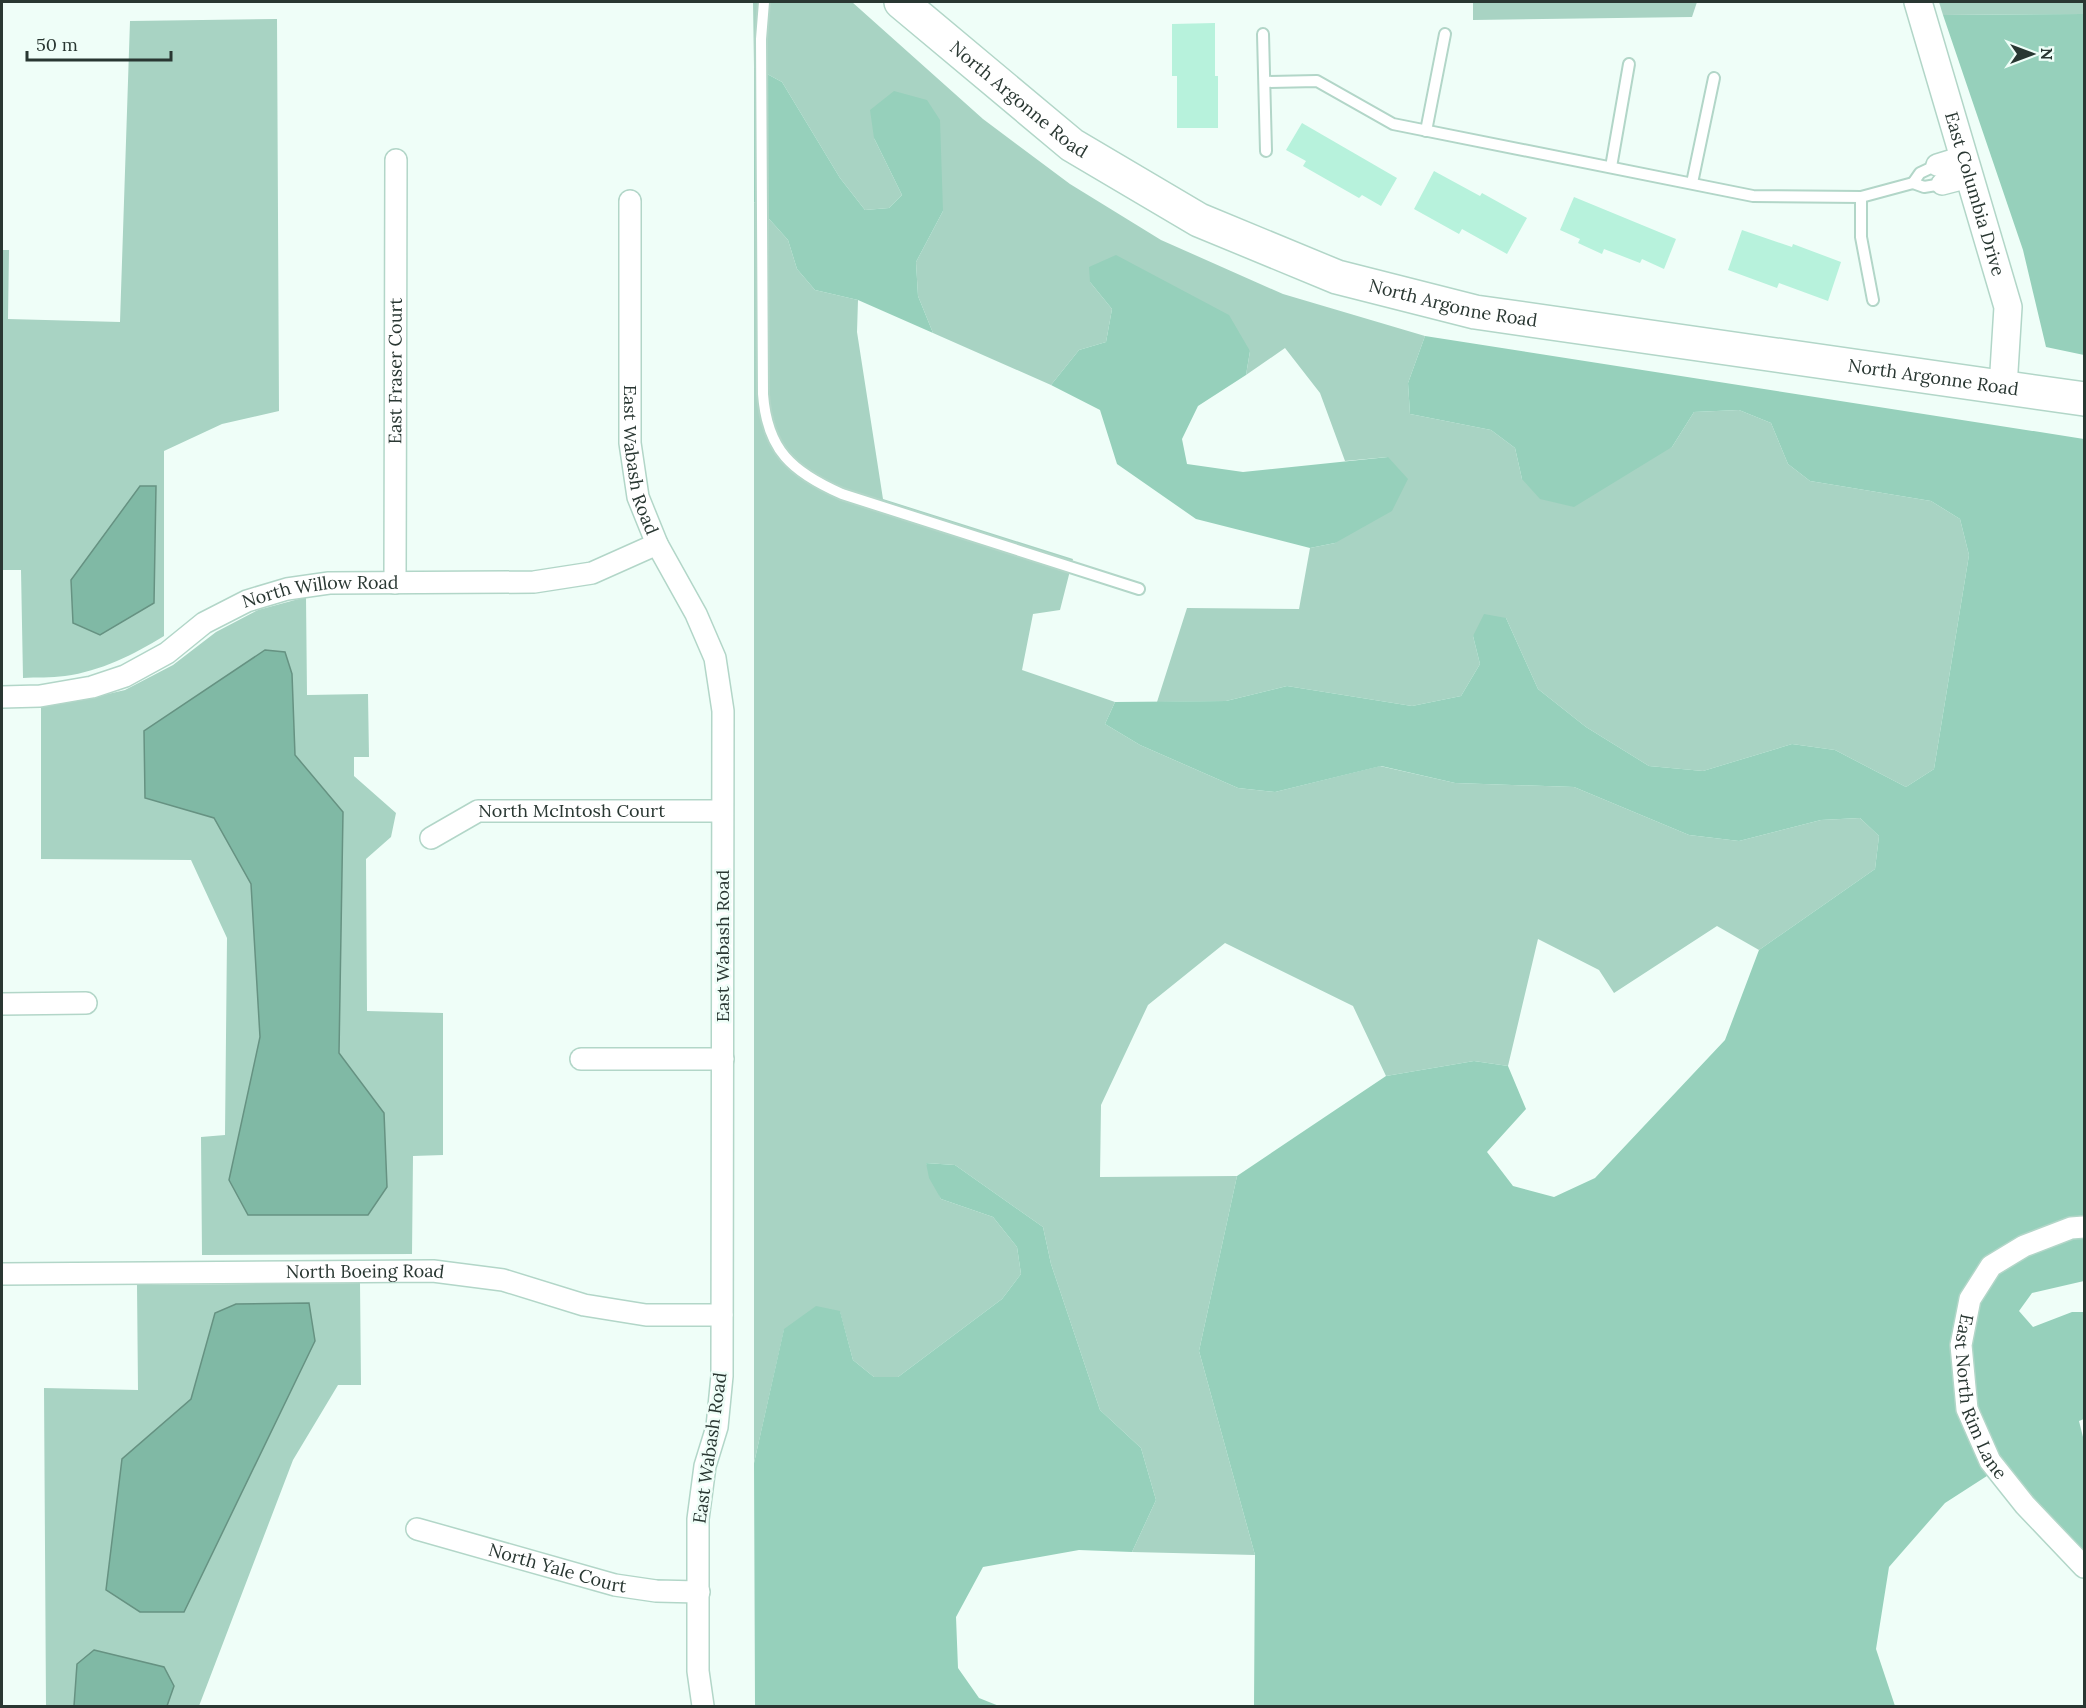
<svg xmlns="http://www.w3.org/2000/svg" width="2086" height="1708" viewBox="0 0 2086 1708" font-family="Lora,serif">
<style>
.green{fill:#a8d3c3}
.forest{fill:#96d0bb}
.water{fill:#80b9a5;stroke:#669282;stroke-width:1.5}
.building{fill:#b7f2dc}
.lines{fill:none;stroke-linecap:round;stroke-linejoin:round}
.service-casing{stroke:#b2d6c8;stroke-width:14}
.minor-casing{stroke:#b2d6c8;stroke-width:24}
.tertiary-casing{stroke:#b2d6c8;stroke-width:30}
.primary-casing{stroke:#b2d6c8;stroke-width:36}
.service{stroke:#fff;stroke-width:10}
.minor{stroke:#fff;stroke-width:21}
.tertiary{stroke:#fff;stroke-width:27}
.primary{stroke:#fff;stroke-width:33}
.labels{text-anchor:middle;stroke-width:5;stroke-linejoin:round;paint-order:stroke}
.street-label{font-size:18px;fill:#293732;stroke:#effef8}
</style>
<rect width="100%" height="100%" fill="#effef8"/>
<g class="green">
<polygon points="753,2 852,2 983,119 1070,184 1161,240 1283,294 1425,336 1408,383 1410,414 1491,430 1515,448 1522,479 1672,447 1694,412 1739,410 1771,423 1788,464 1810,481 1931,501 1960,519 1969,555 1934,769 1906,787 1835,750 1792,744 1703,771 1649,766 1586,727 1538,689 1506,618 1473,636 1480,664 1461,696 1412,706 1287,686 1226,701 1157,702 1187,608 1299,609 1310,548 1335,543 1388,457 1345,461 1320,393 1285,348 1246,375 1250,351 1090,282 1112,309 1106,342 1079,350 1051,385 933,333 918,296 916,262 943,211 874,138 902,195 889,208 865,210 840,178 782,82 754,67"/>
<polygon points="1473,2 1697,2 1692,17 1473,20"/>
<polygon points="1939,2 2084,2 2084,14 1943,15"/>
<path d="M277 19 279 411 222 424 164 451V636C133 655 101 671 65 676 51 678 36 677 23 678L21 570H2V250H9L8 319 120 322 130 21Z"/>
<polygon points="754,202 788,240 797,269 815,290 858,300 857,332 883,499 1073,559 1060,610 1033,614 1022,670 1115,702 1105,724 1140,745 1238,788 1275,792 1380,766 1455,783 1574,787 1689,835 1739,841 1821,820 1860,818 1879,836 1875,869 1759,950 1717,926 1614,993 1599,970 1538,939 1508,1066 1474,1061 1386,1076 1353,1006 1225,943 1148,1005 1101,1105 1100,1177 1237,1176 1199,1351 1255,1555 1132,1552 1156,1500 1141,1448 1100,1410 1051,1264 1043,1227 955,1165 926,1163 941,1199 993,1217 1017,1247 1021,1274 1002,1299 898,1377 874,1377 853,1360 840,1312 784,1330 754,1463"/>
<polygon points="306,597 307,695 368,694 369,757 354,757 354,776 396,813 391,837 366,859 367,1011 443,1013 443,1155 413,1156 412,1254 202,1255 201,1137 225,1135 227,938 191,860 41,859 41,707 82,700 125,690 173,665 216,632 258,610"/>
<polygon points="360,1283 361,1385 338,1385 293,1460 199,1706 46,1706 44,1388 138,1390 137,1285"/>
</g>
<g class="forest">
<polygon points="2084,14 2084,355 2046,347 2023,250 1943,15"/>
<polygon points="754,67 782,82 840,178 865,210 889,208 902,195 874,138 870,110 894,91 927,100 940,120 943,211 916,262 918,296 933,333 858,300 815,290 797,269 788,240 754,202"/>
<polygon points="1116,255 1229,315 1250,351 1246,375 1198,406 1182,439 1187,464 1243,472 1388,457 1408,479 1392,511 1335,543 1310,548 1196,519 1117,464 1100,410 1051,385 1079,350 1106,342 1112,309 1090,282 1089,267"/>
<polygon points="1425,336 2084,439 2084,1281 2032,1293 2019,1311 2033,1327 2072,1312 2084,1312 2084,1419 2079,1421 2084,1441 2084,1574 1990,1474 1945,1503 1889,1567 1876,1649 1895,1706 1254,1706 1255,1555 1199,1351 1237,1176 1386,1076 1474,1061 1508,1066 1526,1109 1487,1152 1513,1186 1554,1197 1595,1178 1725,1040 1759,950 1875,869 1879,836 1860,818 1821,820 1739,841 1689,835 1574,787 1455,783 1381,766 1275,792 1238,788 1140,745 1105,724 1115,702 1226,701 1287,686 1412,706 1461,696 1480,664 1473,636 1484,614 1506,618 1538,689 1586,727 1649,766 1703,771 1792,744 1835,750 1906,787 1934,769 1969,555 1960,519 1931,501 1810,481 1788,464 1771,423 1739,410 1694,412 1672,447 1574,507 1540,499 1522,479 1515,448 1491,430 1410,414 1408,383"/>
<polygon points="926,1163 955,1165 1043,1227 1051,1264 1100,1410 1141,1448 1156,1500 1132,1552 1079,1550 983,1567 956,1617 958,1668 979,1698 999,1706 755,1706 754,1463 784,1329 816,1306 840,1311 853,1360 874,1377 898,1377 1002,1299 1021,1274 1017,1247 993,1217 941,1199 929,1178"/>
</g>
<g class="water">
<polygon points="140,486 156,486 154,603 100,635 73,623 71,580"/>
<polygon points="265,650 285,652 292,674 295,755 343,812 339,1053 384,1113 387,1187 368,1215 248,1215 229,1180 260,1037 251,884 214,818 145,798 144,731"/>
<polygon points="309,1303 315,1341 184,1612 140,1612 106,1590 122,1459 191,1399 215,1313 236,1304"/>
<polygon points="94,1650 164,1667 174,1686 167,1706 74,1706 77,1664"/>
</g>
<g class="building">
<polygon points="1215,23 1215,76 1218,76 1218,128 1177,128 1177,76 1172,76 1172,24"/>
<polygon points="1302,123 1397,178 1381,206 1362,195 1359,198 1303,166 1306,161 1286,150"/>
<polygon points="1434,171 1480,196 1482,193 1527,218 1507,254 1462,229 1459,234 1414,209"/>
<polygon points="1574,197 1676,239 1664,269 1642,259 1640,263 1604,249 1602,254 1578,243 1580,239 1560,230"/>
<polygon points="1742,230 1792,247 1793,244 1841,262 1828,301 1779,283 1777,288 1728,270"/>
</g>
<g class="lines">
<g class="service-casing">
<g id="service">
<path d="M764 2 761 39 763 394C767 450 792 472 842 494L1139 589"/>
<polyline points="1263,34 1266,151"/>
<polyline points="1265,82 1317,81 1393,124 1753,196 1861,197 1913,183"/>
<polyline points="1426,131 1445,34"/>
<polyline points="1937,165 1920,173 1913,183 1924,187 1942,184"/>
<polyline points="1611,167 1629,64"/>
<polyline points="1692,183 1714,78"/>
<polyline points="1861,197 1861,237 1873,300"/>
</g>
</g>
<g class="minor-casing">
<g id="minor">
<polyline points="1937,165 1963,157"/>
<polyline points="1942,184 1969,177"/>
<path id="s1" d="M630 201V443L638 497 657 544 696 614 715 658 723 711 722 1376 717 1427 705 1466 698 1519V1671L703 1706"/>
<path id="s2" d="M395 583 396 160"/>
<path id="s3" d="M2 697 40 696 92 687 125 676 167 653 204 623 247 601 287 589 329 583 534 582 592 573 657 544"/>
<path id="s4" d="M431 838 478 811H722"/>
<polyline points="2,1004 86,1003"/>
<polyline points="581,1059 723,1059"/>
<path id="s5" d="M2084 1227 2071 1228 2024 1246 1991 1266 1970 1299 1961 1345 1967 1409 1990 1461 2025 1505 2084 1567"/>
<path id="s6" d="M2 1274 433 1271 503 1280 584 1305 646 1315H722"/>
<path id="s7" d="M417 1529 615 1585 656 1591 699 1592"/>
</g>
</g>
<g class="tertiary-casing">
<g id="tertiary">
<path id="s8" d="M1918 2 2008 307 2003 387"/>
</g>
</g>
<g class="primary-casing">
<g id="primary">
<path id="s9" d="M901 2 1072 145 1199 220 1337 277 1475 312 2084 399"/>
</g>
</g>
<use href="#service" class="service"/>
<use href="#minor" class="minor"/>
<use href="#tertiary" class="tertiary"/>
<use href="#primary" class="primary"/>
</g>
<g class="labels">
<g class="street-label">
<text dy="6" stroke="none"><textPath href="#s9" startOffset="153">North Argonne Road</textPath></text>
<text dy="6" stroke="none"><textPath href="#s8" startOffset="200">East Columbia Drive</textPath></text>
<text dy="6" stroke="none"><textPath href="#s9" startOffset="639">North Argonne Road</textPath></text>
<text dy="6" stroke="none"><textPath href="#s2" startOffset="212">East Fraser Court</textPath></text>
<text dy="6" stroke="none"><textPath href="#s9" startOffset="1125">North Argonne Road</textPath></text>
<text dy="6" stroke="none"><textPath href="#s1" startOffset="260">East Wabash Road</textPath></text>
<text dy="6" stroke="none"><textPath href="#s3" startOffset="344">North Willow Road</textPath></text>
<text dy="6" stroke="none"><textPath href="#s4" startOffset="148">North McIntosh Court</textPath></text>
<text transform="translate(723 946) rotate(-90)" y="6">East Wabash Road</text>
<text dy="6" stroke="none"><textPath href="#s6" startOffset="363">North Boeing Road</textPath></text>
<text dy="6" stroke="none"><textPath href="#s5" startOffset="243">East North Rim Lane</textPath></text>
<text transform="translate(710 1448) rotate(-82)" y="6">East Wabash Road</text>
<text dy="6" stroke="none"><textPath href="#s7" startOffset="146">North Yale Court</textPath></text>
</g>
</g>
<rect width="2086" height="1708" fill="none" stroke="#293732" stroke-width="6"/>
<g transform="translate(2032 54) rotate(90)" stroke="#effef8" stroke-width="4.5" paint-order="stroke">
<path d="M0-4.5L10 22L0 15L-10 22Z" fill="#293732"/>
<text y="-9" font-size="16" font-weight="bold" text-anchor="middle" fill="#293732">N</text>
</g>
<path d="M27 51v9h144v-9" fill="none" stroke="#293732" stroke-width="3"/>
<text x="36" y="51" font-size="18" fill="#293732" stroke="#effef8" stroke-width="4.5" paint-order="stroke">50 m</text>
</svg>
